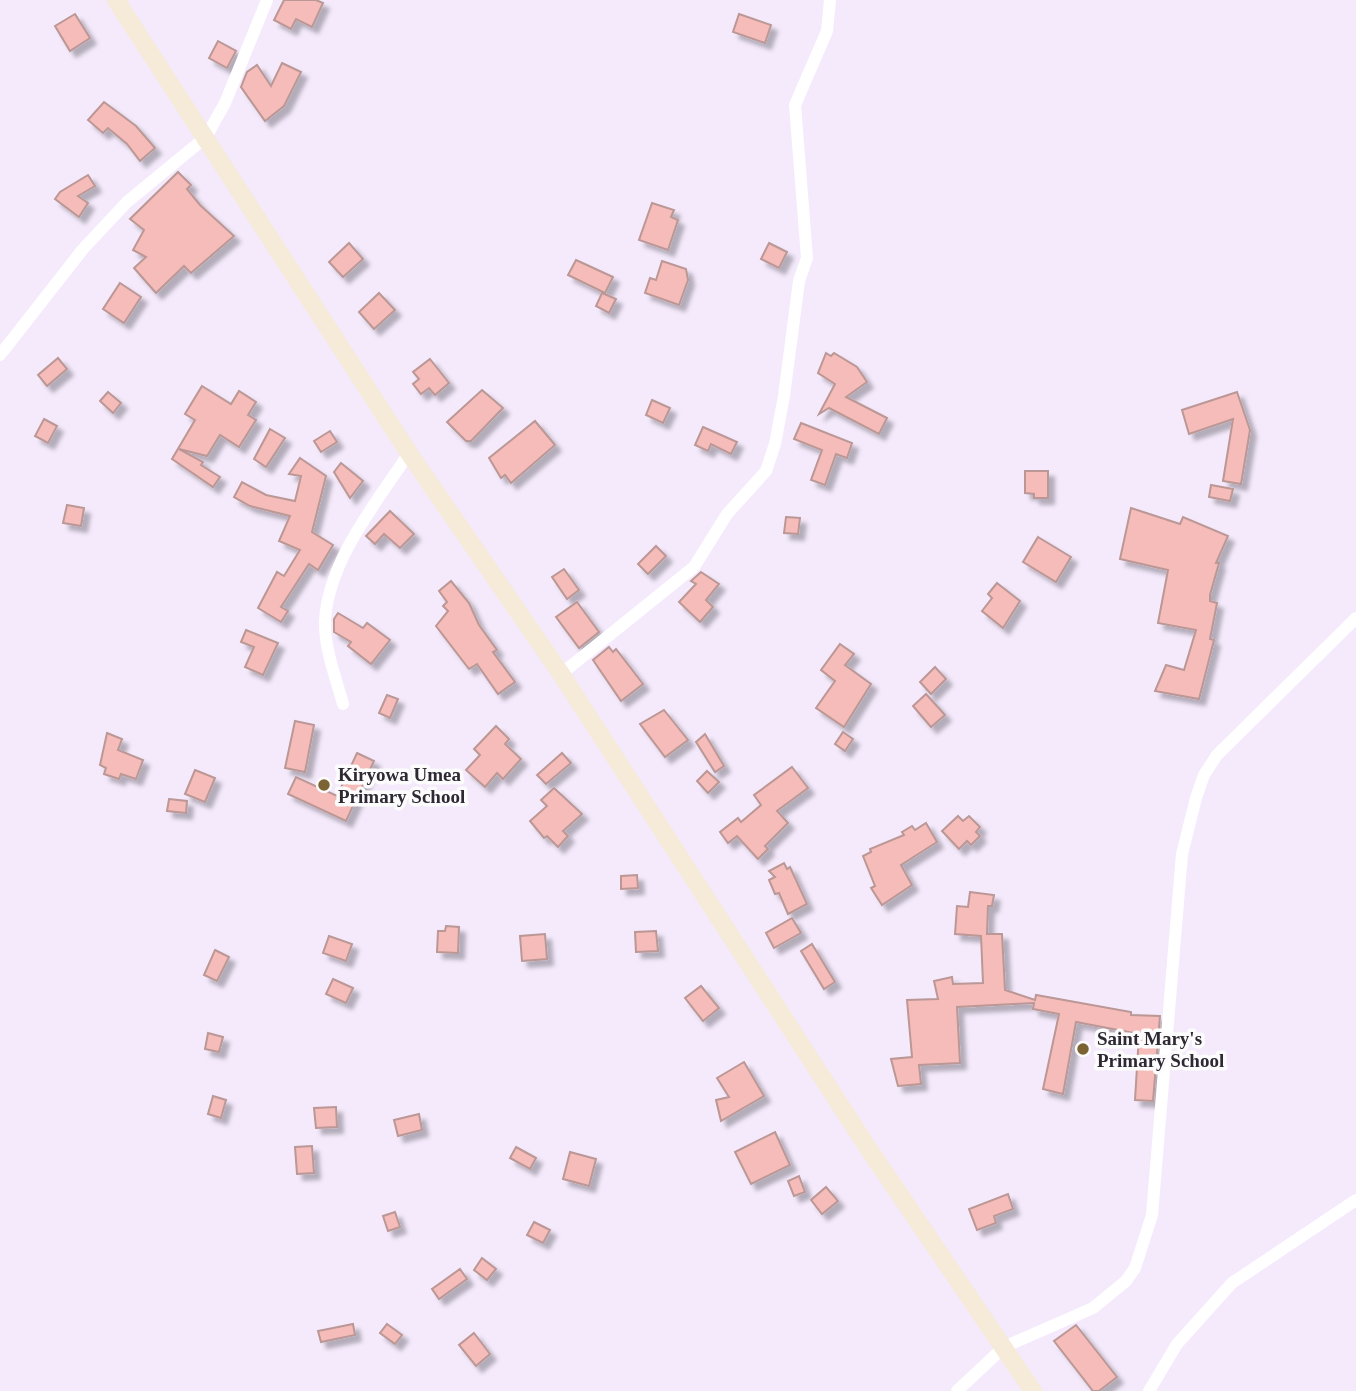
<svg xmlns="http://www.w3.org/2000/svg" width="1356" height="1391" viewBox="0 0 1356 1391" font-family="'Times New Roman',serif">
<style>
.building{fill:#f5bcb9;stroke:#bb9796;stroke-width:2;filter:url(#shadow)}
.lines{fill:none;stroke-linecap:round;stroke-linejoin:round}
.minor{stroke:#fff;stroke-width:12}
.secondary{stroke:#f6ead8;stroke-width:18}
.poi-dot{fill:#7c6334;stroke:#fcfcfc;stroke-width:2.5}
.labels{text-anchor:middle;stroke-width:7;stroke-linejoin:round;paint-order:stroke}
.poi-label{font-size:19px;font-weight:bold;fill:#2f2934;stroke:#fcfcfc;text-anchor:start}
</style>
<defs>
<filter id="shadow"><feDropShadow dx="6" dy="6" stdDeviation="2" flood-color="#0004"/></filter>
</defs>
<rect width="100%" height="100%" fill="#f4eafc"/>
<g class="building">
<polygon points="284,0 316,0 323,3 312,27 296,19 291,29 274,20"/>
<polygon points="75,14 90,38 70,51 55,26"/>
<polygon points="739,14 771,25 765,43 733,32"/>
<polygon points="218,41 236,51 227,68 209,58"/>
<polygon points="282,63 301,72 284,106 265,121 241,87 247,72 257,65 271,86"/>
<polygon points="104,102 136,126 155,148 140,161 127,144 108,128 103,133 88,120"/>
<polygon points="178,172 191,185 187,189 200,205 234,236 191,273 184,266 156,293 134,268 146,257 133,250 144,230 130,219"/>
<polygon points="88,175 95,186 78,196 88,203 79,217 55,199 60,192"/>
<polygon points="652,203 674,210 671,217 678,220 668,250 639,240"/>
<polygon points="349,243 363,259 343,277 329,262"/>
<polygon points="769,243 787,252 779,268 761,259"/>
<polygon points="576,260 613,277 605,293 568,275"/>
<polygon points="662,261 686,269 688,280 679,305 645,293 650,278 656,280"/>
<polygon points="120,283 141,297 124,323 103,309"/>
<polygon points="379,293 395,310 374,329 359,312"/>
<polygon points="602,293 616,299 609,313 596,306"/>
<polygon points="826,353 831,356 834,353 857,367 867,382 846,397 887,418 879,434 829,408 819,414 835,384 818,373"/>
<polygon points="58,358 67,369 47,386 38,375"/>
<polygon points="430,359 449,383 435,395 429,388 421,394 413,384 419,379 413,372"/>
<polygon points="202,386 231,404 239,391 256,402 248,415 256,420 239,447 220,435 207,456 179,449 203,462 201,465 220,477 213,487 172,459 195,420 185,414"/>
<polygon points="482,390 503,408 471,441 466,441 447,422"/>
<polygon points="108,392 121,403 113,413 100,401"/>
<polygon points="1237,392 1250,430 1241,484 1223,481 1233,419 1189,434 1182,410"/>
<polygon points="652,400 670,408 663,423 646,415"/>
<polygon points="44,419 57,426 48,443 35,436"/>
<polygon points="535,421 555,445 511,483 505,475 501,478 489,458"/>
<polygon points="801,423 852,443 847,458 836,454 825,485 811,480 822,450 794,439"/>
<polygon points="703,427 737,442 731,454 711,444 708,451 695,445"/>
<polygon points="270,429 285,438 266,467 254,459"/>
<polygon points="330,431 337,442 321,452 314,441"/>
<polygon points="300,458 326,476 312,532 333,545 318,570 309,564 281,607 288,611 281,622 258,608 277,572 284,576 300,550 279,541 290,516 250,506 234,497 242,482 266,495 295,501 301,476 289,474"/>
<polygon points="341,463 363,481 350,498 334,472"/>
<polygon points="1025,471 1048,471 1048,498 1034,498 1034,494 1025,493"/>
<polygon points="1211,485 1233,489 1230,501 1209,497"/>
<polygon points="67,505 84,508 81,526 63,523"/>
<polygon points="1131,508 1180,524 1183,517 1228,536 1216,563 1219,563 1210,595 1210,601 1217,603 1210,639 1214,640 1199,699 1155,691 1166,665 1184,670 1196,630 1158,623 1168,570 1120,559"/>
<polygon points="390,511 414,534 400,548 384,534 375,544 366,536"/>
<polygon points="786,517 800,518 798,534 784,533"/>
<polygon points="1038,537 1071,557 1056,582 1023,562"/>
<polygon points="656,546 666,556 648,574 638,564"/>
<polygon points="564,569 579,590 567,599 552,577"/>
<polygon points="701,572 719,584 706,600 713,607 700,622 679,602 696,584 691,581"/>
<polygon points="451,581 469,603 479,625 497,650 493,652 515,682 498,694 477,664 469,669 436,626 448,611 443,606 447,602 439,591"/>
<polygon points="997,583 1020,601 1003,628 982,611 992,598 988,594"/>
<polygon points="577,602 599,632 579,648 556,617"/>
<polygon points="338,613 363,628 367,623 390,640 371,664 348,646 351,642 334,632 334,619"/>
<polygon points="246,630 278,643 263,675 245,667 254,647 241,642"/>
<polygon points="840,644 854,654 845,665 871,684 844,727 816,708 835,681 821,670"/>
<polygon points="609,647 613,652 616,649 643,684 621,701 593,660"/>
<polygon points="935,667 946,679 931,694 920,682"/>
<polygon points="926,694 945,715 931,727 913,706"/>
<polygon points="387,695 398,699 390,718 379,713"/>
<polygon points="664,710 688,740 665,757 640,724"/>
<polygon points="295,721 314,725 305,772 285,768"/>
<polygon points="496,726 509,739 505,744 521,759 503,779 497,773 485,787 466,770 480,755 474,749"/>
<polygon points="843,732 853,739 845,751 835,744"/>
<polygon points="107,733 122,739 118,750 143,760 136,779 121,774 119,779 104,774 106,768 100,765"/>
<polygon points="705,734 724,766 715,772 696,742"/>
<polygon points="357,753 374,761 346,821 288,794 296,777 337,796"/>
<polygon points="562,753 571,763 546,784 537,775"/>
<polygon points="792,767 808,788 777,811 788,823 765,846 768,849 758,859 737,836 728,843 720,832 738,818 741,822 761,805 754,795"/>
<polygon points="195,770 215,778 205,802 185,794"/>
<polygon points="707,771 719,782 708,793 697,781"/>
<polygon points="554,788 582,814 563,831 568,836 558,847 547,836 544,838 530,821 547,806 541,800"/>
<polygon points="169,799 187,801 186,813 167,811"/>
<polygon points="958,816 963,821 969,816 980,827 976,832 980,836 971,845 967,841 959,849 942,831"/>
<polygon points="926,823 937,842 901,865 912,885 882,905 871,888 875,886 863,856 871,852 870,849 904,835 902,832 912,826 915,830"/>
<polygon points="784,863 787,869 790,867 807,904 788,914 779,893 775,894 769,880 775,877 769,871"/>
<polygon points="637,875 638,888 621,889 621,876"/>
<polygon points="970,892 994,895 992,906 988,906 987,934 1002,934 1005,990 1035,1000 1036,995 1131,1012 1131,1015 1160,1016 1153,1101 1135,1100 1139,1034 1076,1022 1063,1094 1043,1089 1059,1014 1033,1009 1034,1003 957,1007 960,1063 919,1065 921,1084 898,1086 891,1059 912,1057 907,1000 938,999 934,981 952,977 953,984 983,983 981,936 955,934 957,906 968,907"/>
<polygon points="792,918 801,933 774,948 766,933"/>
<polygon points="446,926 459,927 458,953 437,952 438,931 445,931"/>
<polygon points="656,931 658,951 636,952 635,932"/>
<polygon points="545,934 547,959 522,961 520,936"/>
<polygon points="329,936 352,944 346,961 323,953"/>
<polygon points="812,944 835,982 824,989 801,951"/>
<polygon points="215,950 229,957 217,981 204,975"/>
<polygon points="333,979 353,988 346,1003 326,994"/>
<polygon points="701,986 719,1008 703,1021 685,998"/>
<polygon points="208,1033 223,1037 219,1052 205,1049"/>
<polygon points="744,1062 764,1096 721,1121 716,1100 729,1097 717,1078"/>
<polygon points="213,1096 226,1100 221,1118 208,1114"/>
<polygon points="336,1107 337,1127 316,1128 314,1108"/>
<polygon points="419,1114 422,1130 398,1136 394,1120"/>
<polygon points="775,1132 790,1165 751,1184 735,1152"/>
<polygon points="312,1146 314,1173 297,1174 295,1147"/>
<polygon points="516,1147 536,1158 530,1169 510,1158"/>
<polygon points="570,1152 596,1159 589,1186 563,1179"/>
<polygon points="799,1176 805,1192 794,1196 788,1181"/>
<polygon points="826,1187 838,1201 822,1214 811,1200"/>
<polygon points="1008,1194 1013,1209 994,1216 996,1223 977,1230 969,1209"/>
<polygon points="395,1212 400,1227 388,1231 383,1216"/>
<polygon points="534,1222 550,1230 543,1243 527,1235"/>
<polygon points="482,1258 496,1269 487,1280 474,1270"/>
<polygon points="460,1269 467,1279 439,1299 432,1289"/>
<polygon points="353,1324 355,1335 321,1342 318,1331"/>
<polygon points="387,1324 402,1335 395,1344 380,1333"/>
<polygon points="1076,1325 1117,1377 1099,1391 1093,1391 1054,1341"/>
<polygon points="474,1333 490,1354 476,1366 459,1345"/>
</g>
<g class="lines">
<g class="minor">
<polyline points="0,355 83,249 127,202 206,137 225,103 267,0"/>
<polyline points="561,674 694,567 727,514 766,471 775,444 784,396 799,281 807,258 795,105 827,31 830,0"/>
<path d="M343 704C336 678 324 648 325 620 329 559 377 502 409 453"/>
<polyline points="957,1391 1004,1347 1093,1308 1126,1281 1135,1268 1152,1215 1182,854 1196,798 1204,775 1217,755 1356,618"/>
<polyline points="1149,1391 1177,1344 1232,1283 1356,1200"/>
</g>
<polyline class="secondary" points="116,0 409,453 561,674 868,1148 1033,1391"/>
</g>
<g class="poi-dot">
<circle cx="324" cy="785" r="7"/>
<circle cx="1083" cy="1049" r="7"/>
</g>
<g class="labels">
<g class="poi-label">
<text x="338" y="781">Kiryowa Umea<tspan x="338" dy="22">Primary School</tspan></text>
<text x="1097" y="1045">Saint Mary's<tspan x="1097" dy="22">Primary School</tspan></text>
</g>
</g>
</svg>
